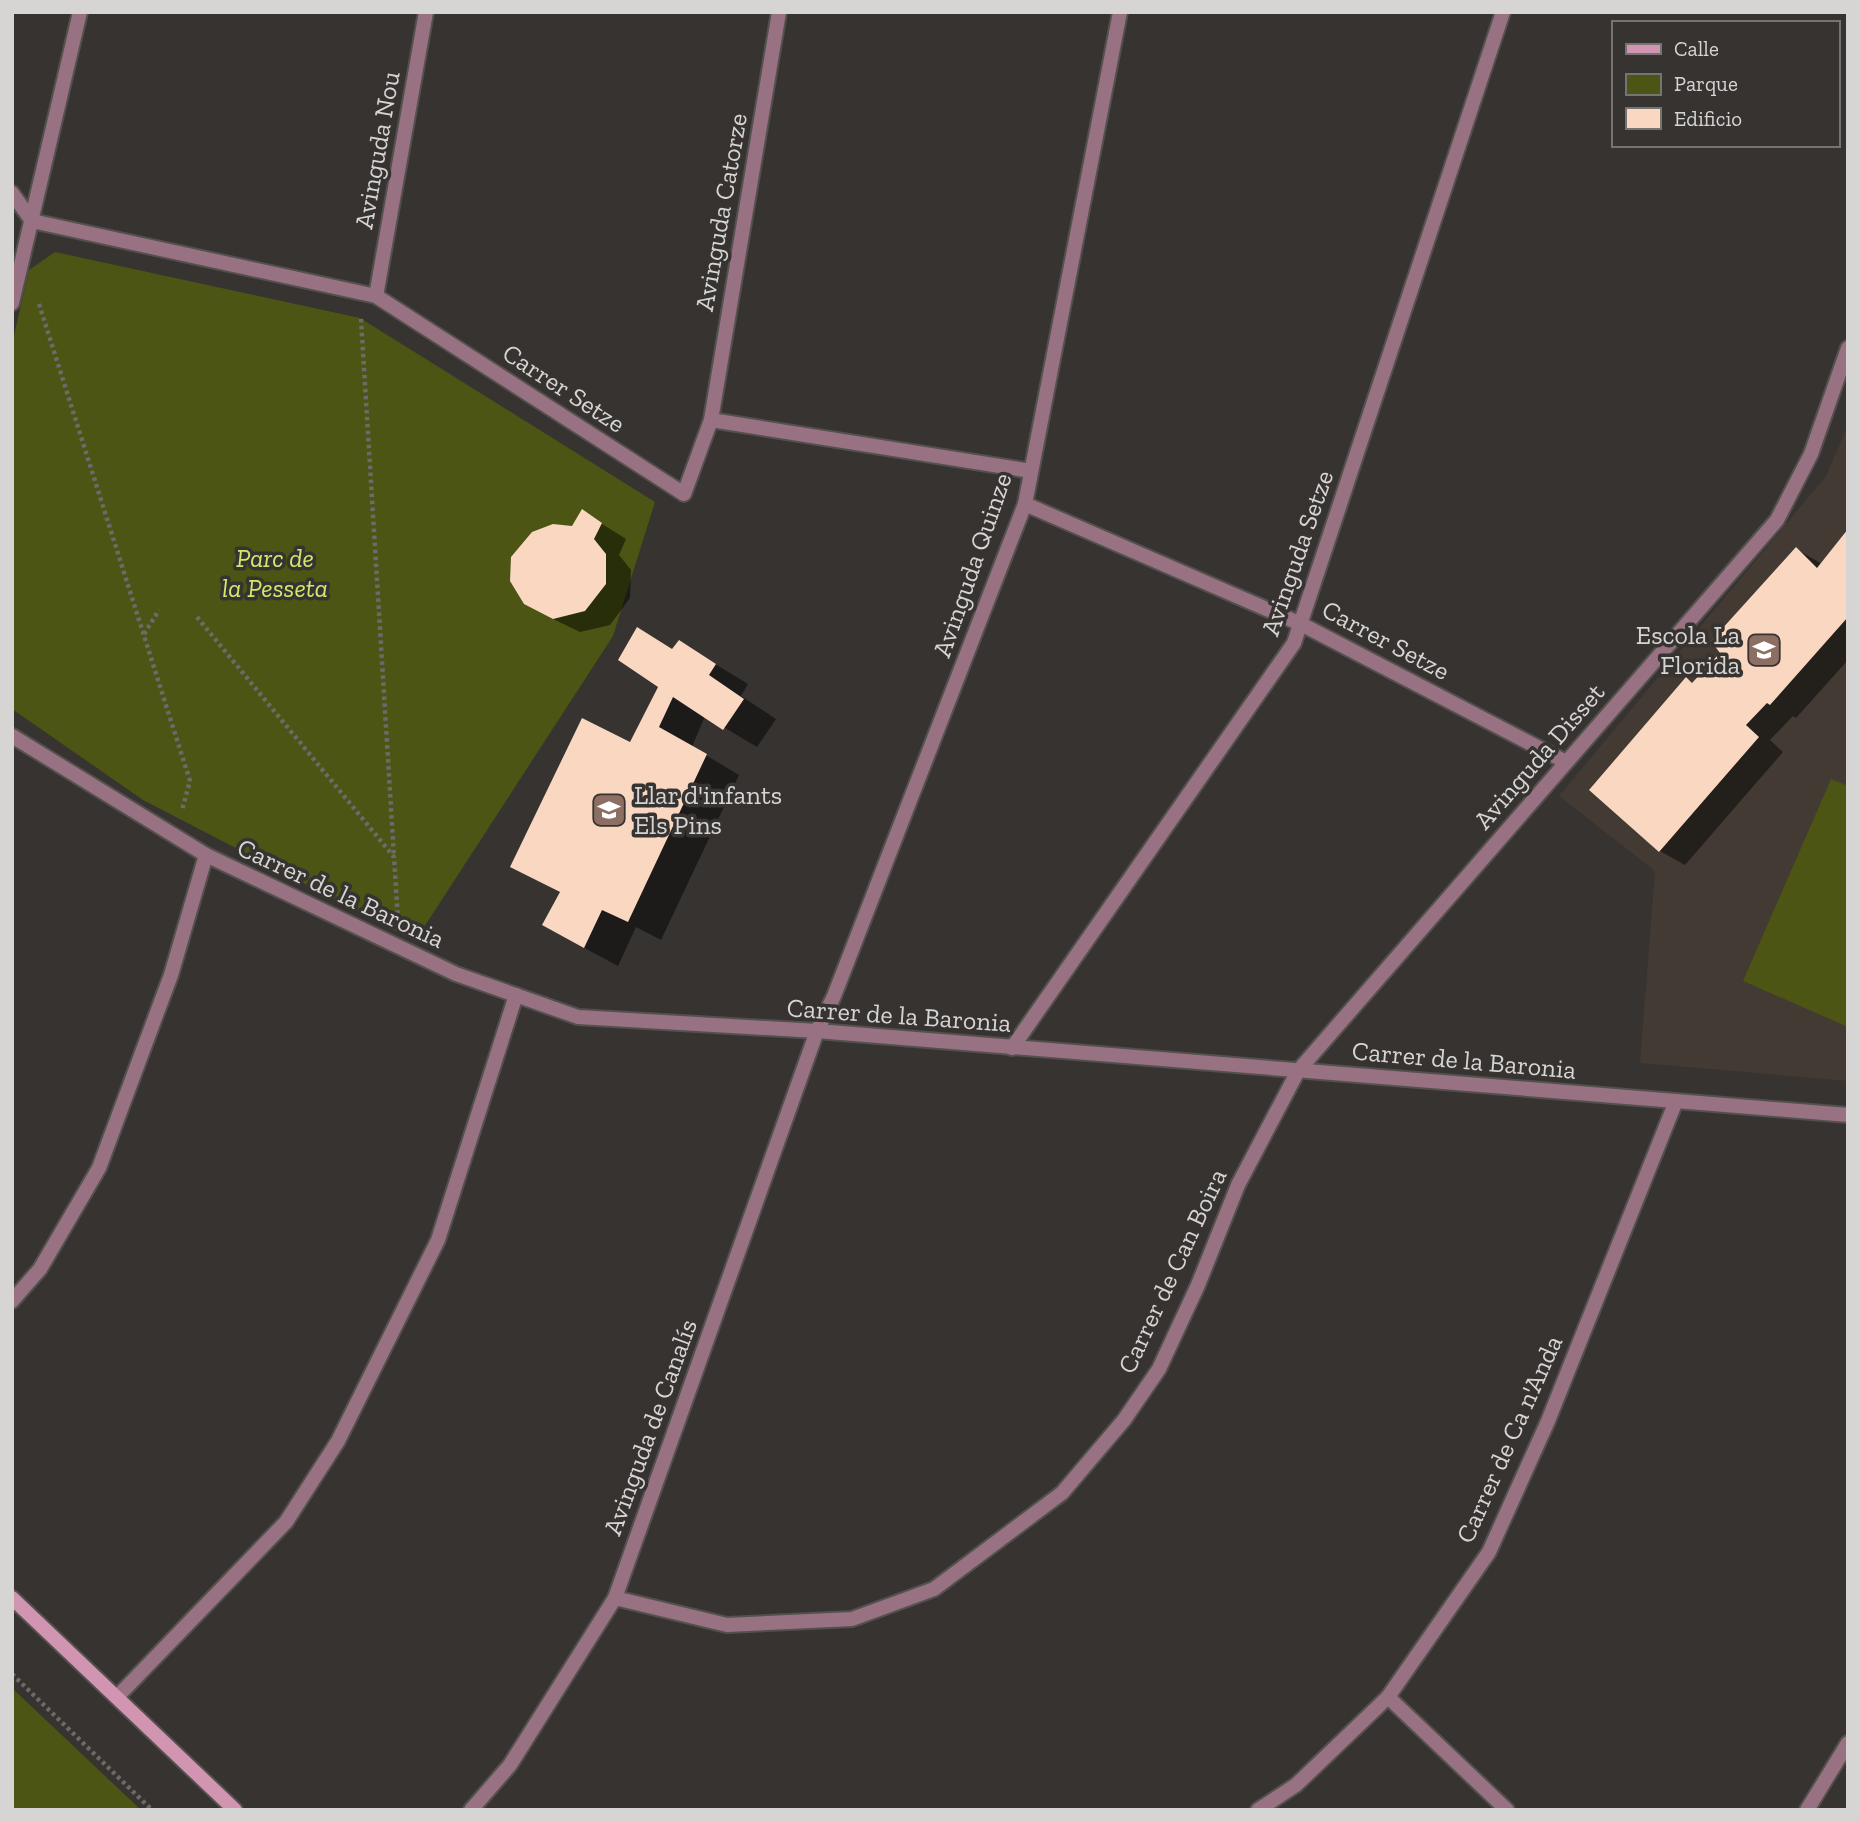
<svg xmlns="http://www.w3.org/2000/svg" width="1860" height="1822" viewBox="0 0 1860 1822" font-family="'Zilla Slab',serif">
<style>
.built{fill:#433a34}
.green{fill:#4c5513}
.shadow{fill:#0007}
.building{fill:#f9d7c1}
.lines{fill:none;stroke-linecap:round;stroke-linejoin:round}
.street-casing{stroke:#53504e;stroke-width:18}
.secondary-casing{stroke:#53504e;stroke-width:18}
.path{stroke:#6d6a69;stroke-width:4.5;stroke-dasharray:3.5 3.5;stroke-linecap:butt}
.street{stroke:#987283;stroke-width:14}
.secondary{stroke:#d194b1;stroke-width:14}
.labels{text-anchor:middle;stroke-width:7;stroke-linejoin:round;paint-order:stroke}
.street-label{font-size:26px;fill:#d7d5d4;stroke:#363331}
.park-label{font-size:26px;font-style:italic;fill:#d4e76a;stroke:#363331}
.poi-label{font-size:26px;fill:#d7d5d4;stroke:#363331;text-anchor:end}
</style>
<rect width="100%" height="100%" fill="#363331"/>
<polygon class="built" points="1848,425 1848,1081 1640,1063 1655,871 1559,796 1826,476"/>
<g class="green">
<polygon points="55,252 360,318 655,502 613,636 415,941 143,800 12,709 12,344 29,270"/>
<polygon points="1831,779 1848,786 1848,1027 1743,981"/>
<polygon points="12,1688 141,1810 12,1810"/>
</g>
<g class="shadow">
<polygon points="583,512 626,539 619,555 631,570 630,598 610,625 580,632 551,618 573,528"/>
<polygon points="1848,532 1848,660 1796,718 1793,716 1770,740 1783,752 1685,865 1660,851 1592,790 1687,679 1694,684 1723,653 1796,549 1822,564"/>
<polygon points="679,642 748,684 741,696 776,719 757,747 705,716 692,747 739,775 661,940 636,927 618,966 577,944 561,893 512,866 630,745"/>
</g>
<g class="building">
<polygon points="582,509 602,523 594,539 606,554 606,584 585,611 553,619 524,604 510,581 511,557 532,532 553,524 572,526"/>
<polygon points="1848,529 1848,617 1770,705 1767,703 1746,725 1759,737 1659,852 1589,790 1686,677 1692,683 1720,653 1711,641 1796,547 1817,568"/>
<polygon points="637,627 672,649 679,640 716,664 709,675 744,699 723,730 673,697 659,727 707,754 628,922 602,910 584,948 542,925 560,892 510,867 582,718 630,742 658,687 618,660"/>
</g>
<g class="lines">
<g class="street-casing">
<g id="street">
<polyline points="12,193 32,221"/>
<polyline points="32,221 376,296 684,494 711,420 1031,471"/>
<polyline points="376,296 426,12"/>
<polyline points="12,303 80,12"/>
<polyline points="711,420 779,12"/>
<polyline points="1025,504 1301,624 1566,762"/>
<polyline points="12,736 206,855 456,974 578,1017 817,1031 1848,1115"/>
<polyline points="1012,1048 1294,643 1503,12"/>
<polyline points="12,1301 40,1269 99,1168 171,975 206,855"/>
<polyline points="615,1598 727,1625 852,1619 934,1589 1062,1493 1124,1420 1159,1369 1198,1285 1238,1185 1298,1071 1777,520 1811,454 1848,348"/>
<polyline points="118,1696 286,1522 338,1441 438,1240 516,995"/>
<polyline points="1388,1697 1507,1810"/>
<polyline points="471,1810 510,1765 615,1598 817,1031 834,996 1025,504 1120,12"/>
<polyline points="1258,1810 1296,1785 1388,1697 1489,1552 1548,1421 1676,1101"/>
<polyline points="1807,1810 1848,1743"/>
</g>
</g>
<g class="secondary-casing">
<polyline id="secondary" points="12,1598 235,1810"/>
</g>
<g class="path">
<polyline points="39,304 190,781 182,810"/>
<polyline points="361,319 394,857"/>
<polyline points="197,617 394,857 398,920"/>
<polyline points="144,634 159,610"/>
<polyline points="12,1674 152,1810"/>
</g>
<use href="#street" class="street"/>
<use href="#secondary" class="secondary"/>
</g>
<defs>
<g id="school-square" transform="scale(1.75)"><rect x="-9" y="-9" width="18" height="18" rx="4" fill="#8d6e63" stroke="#363331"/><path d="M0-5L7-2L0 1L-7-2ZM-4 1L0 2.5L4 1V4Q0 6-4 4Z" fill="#fff"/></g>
</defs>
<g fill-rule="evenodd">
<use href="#school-square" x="1764" y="650"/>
<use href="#school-square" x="609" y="810"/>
</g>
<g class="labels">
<g class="street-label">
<text transform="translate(377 150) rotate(-80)" y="9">Avinguda Nou</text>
<text transform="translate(721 212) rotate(-80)" y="9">Avinguda Catorze</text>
<text transform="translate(564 388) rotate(33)" y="9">Carrer Setze</text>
<text transform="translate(1297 553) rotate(-71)" y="9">Avinguda Setze</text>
<text transform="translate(972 565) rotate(-71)" y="9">Avinguda Quinze</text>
<text transform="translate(1386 640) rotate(28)" y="9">Carrer Setze</text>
<text transform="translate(1539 756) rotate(-49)" y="9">Avinguda Disset</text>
<text transform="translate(341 893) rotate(25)" y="9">Carrer de la Baronia</text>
<text transform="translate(899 1015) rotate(4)" y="9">Carrer de la Baronia</text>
<text transform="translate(1464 1060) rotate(5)" y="9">Carrer de la Baronia</text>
<text transform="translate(1172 1271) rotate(-65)" y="9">Carrer de Can Boira</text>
<text transform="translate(650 1427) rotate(-70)" y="9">Avinguda de Canalís</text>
<text transform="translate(1509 1439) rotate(-66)" y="9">Carrer de Ca n'Anda</text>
</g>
<g class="park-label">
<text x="275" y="567">Parc de<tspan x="275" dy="30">la Pesseta</tspan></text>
</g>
<g class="poi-label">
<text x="1740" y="644">Escola La<tspan x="1740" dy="30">Florida</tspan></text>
<text x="634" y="804" text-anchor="start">Llar d'infants<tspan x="634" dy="30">Els Pins</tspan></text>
</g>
</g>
<rect width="1860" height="1822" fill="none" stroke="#d7d5d4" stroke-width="28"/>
<rect x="1612" y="21" width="228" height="126" fill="#363331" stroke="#767472" stroke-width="2"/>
<rect x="1626" y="44" width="35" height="10" fill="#d194b1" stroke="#767472" stroke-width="2"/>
<text x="1674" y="56" font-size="21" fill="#d7d5d4">Calle</text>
<rect x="1626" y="74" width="35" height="21" fill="#4c5513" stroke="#767472" stroke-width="2"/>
<text x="1674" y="91" font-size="21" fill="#d7d5d4">Parque</text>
<rect x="1626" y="108" width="35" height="21" fill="#f9d7c1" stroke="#767472" stroke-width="2"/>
<text x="1674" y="126" font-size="21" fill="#d7d5d4">Edificio</text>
</svg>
